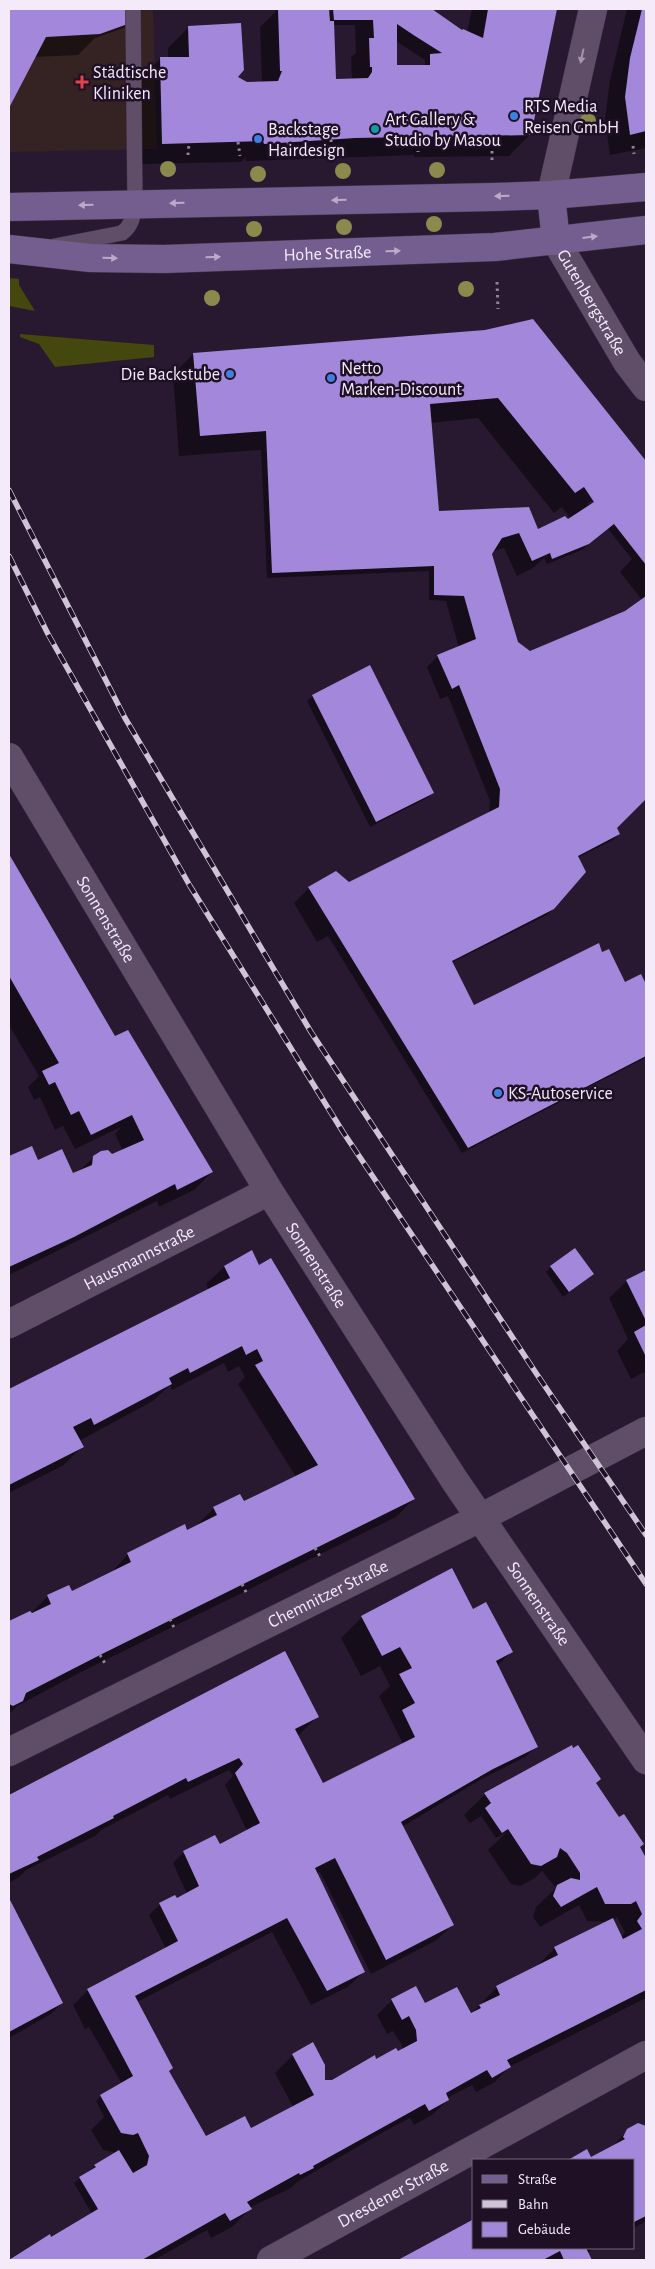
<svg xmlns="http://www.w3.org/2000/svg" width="655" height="2269" viewBox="0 0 655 2269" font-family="'Alegreya Sans',sans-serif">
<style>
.medical{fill:#352223}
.green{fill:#44470e}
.shadow{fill:#0007;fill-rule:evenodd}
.building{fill:#a287da;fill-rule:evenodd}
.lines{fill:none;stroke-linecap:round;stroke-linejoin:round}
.service-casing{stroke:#43374a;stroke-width:16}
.minor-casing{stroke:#43374a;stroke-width:29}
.secondary-casing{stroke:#43374a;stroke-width:29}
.path{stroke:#918497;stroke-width:3;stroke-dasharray:2.5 4;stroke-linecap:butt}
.service{stroke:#604e69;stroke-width:15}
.minor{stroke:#604e69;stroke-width:28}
.secondary{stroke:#745e8f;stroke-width:28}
.rail-casing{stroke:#cfc4d5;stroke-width:5.5}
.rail{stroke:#1f1026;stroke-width:4;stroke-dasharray:11;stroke-linecap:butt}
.tree{fill:#8b894c}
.oneway{fill:#a394aa}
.oneway2{fill:#baabca}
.health-dot{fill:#e0444e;stroke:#1f1026;stroke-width:2}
.shop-dot{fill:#3f7fe0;stroke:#1f1026;stroke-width:2}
.culture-dot{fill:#0f9aa8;stroke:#1f1026;stroke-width:2}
.labels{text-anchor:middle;stroke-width:5;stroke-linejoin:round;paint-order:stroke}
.poi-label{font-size:18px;fill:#f4eafa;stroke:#1f1026;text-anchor:start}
.street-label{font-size:18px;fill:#f4eafa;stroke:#1f1026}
</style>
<rect width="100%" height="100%" fill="#291930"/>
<polygon class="medical" points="9,9 153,9 157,149 9,152"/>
<g class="green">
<polygon points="9,278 19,279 19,285 35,311 9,306"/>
<polygon points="20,334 154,345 154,357 55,367 39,344 20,337"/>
</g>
<g class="shadow">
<polygon points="9,9 131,9 129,26 95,38 78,55 34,57 9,104"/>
<path d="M278 9H328V14L333 9H430L462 32H467L472 9H556L530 135 509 156 414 157V155L246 161 245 158 241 162 142 164 139 79 160 59 168 58V48L188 28 236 78 247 83H262L260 27ZM332 25H355L356 53 351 57 352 80H335ZM396 41 425 60V66L396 67Z"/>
<polygon points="627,9 646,9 646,148 610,155 605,119 610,80"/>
<path d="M533 320 646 463V798L616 827 619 834 613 840 577 858 553 909 547 915 451 963 473 1008 602 954 624 984 640 976 646 987V1060L645 1058 462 1153 328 936 317 942 294 903 309 888 349 883 489 813 490 801 448 696 440 699 427 667 438 656 459 648 446 601 429 600V571L267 578 261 450 179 456 173 375 193 354 485 331ZM478 418 554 513 562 507 571 519 538 530 438 513 430 423ZM602 496 589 506 588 503ZM608 529 632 559 620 572 642 600 626 612 530 652 517 642 491 554 493 551 504 548 517 576 533 568 544 558 547 564 582 550Z"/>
<polygon points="313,696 433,793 427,798 370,827 307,701"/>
<polygon points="9,856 113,1035 212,1172 194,1190 159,1207 157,1201 9,1275 9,1158 31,1148 37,1161 73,1174 79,1171 94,1157 112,1156 123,1151 115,1134 121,1127 75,1149 63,1126 55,1130 40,1097 34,1100 28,1087 39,1076 9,1025"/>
<polygon points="259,1266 414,1499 396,1517 81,1672 17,1706 9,1714 9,1622 30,1612 30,1614 48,1596 72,1593 111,1573 128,1554 187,1531 196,1526 214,1508 244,1503 296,1477 238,1384 245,1377 239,1366 228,1372 224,1363 172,1390 170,1385 168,1387 153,1401 79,1441 82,1447 64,1465 9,1493 9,1391 209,1290 206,1284 224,1267"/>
<polygon points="551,1267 592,1274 563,1297 546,1272"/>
<polygon points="646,1271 646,1376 644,1372 631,1379 617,1351 628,1339 609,1298 627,1281"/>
<path d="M473 1611 511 1652 497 1666 537 1746 525 1757 480 1780 402 1827 452 1925 437 1940 371 1974 320 1872 316 1874 363 1972 348 1987 311 2005 272 1932 137 2002 172 2068 168 2072 205 2138 251 2130 293 2107 275 2073 293 2055 323 2081H333L374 2061 402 2050V2045L393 2031 387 2034 377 2015 392 2000 424 2004 470 2015 497 1987 537 1966 555 1948 609 1922 587 1921 579 1905 540 1927 533 1917 536 1907 556 1888 542 1871 535 1878 520 1886 511 1884 488 1850 507 1832 496 1838 481 1816 470 1823 464 1815 485 1794 595 1783 646 1860V1998L509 2067 495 2082 476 2092 472 2085 447 2098 448 2100 432 2115 414 2125 410 2118 387 2130 297 2182 291 2188 249 2208 250 2209 232 2227 211 2238 207 2230 154 2260H9L50 2236 51 2239 92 2214 74 2183 95 2166 117 2153 103 2150 91 2130 104 2117 96 2101 101 2096 122 2084 89 2027 85 2029 73 2005 88 1990 166 1949 149 1915 160 1904 176 1900 187 1894 173 1863 184 1852 219 1846 247 1831 225 1785 233 1776 229 1770 170 1799 168 1795 101 1830 95 1836 26 1870 19 1877 9 1883V1796L284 1653 317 1717 298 1736 323 1785 403 1744 379 1696 390 1686 380 1666 361 1676 341 1638 362 1617ZM617 1917 625 1932 621 1938 613 1921Z"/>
<polygon points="9,1901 62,2003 51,2014 9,2038"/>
<polygon points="628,2130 646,2130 646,2221 634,2228 634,2160 571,2160 587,2151 590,2158 611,2148"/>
<polygon points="474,2221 474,2248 595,2248 587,2253 591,2260 402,2260"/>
</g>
<g class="building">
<polygon points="9,9 132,9 136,21 100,34 46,37 9,108"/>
<path d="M278 9H329L330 21H334L336 79 368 78 372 72V67H370L369 38H374L373 20H334L333 9H432L462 30 463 29 483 38 488 9H557L531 135 355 138 264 144 263 141 162 144 160 57H189L188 26 241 23 244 70 238 77 247 82 278 81 282 71H280ZM397 24 415 36 442 53 430 54V65H397Z"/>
<polygon points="642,9 646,9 646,131 630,135 625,97 630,58"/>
<path d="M533 319 646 461V565L614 524 589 544 552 559 550 553 532 561 519 533 502 538 492 554 518 642 530 651 625 611 646 596V799L617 828 620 834 578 856 586 872 554 909 452 961 474 1005 599 943 602 952 609 949 625 982 641 974 646 984V1056L468 1148 308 887 336 871 349 882 499 807 500 789 459 685 452 689 437 655 476 639 464 596 434 595V566L272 573 266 431 200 436 193 353 485 330ZM498 398 575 493 584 487 594 502 568 519 565 516 538 529 529 507 439 511 430 404Z"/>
<polygon points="370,665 434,793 376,822 312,695"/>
<polygon points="9,854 115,1036 128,1030 213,1172 177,1190 175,1184 74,1237 9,1267 9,1156 32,1146 38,1160 62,1149 73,1173 92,1165 93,1156 101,1151 108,1150 112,1154 144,1140 132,1115 91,1135 79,1111 71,1115 55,1082 49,1085 42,1071 59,1063 9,976"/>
<polygon points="575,1248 594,1274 569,1292 550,1266"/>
<polygon points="252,1250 259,1265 271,1258 415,1499 100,1655 26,1693 23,1701 13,1706 9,1704 9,1621 30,1611 32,1613 51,1604 47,1595 69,1585 72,1591 131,1562 127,1553 185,1524 187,1530 217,1515 213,1507 240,1494 244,1501 318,1465 255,1365 263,1361 257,1349 246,1355 242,1346 190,1373 188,1368 169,1378 172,1384 94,1425 91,1418 73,1427 84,1447 9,1485 9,1389 230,1278 224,1266"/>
<polygon points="646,1270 646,1321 626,1280"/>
<polygon points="646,1325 646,1357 634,1332"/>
<polygon points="452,1568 473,1609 486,1602 513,1652 496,1661 538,1747 493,1769 401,1822 454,1925 386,1960 335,1858 315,1868 365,1972 327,1991 287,1918 135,1996 173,2068 169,2071 206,2136 245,2116 251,2128 314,2095 292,2054 313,2042 325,2065 325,2080 332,2080 375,2055 376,2059 396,2048 398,2051 417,2041 416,2030 409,2016 402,2020 391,1999 416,1986 425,2003 457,1987 471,2013 481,2008 479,2005 500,1995 496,1986 558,1955 554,1947 613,1918 623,1939 642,1929 637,1921 642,1914 636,1901 631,1904 605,1904 597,1887 561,1907 553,1896 557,1885 571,1878 580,1880 580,1873 567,1853 560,1848 557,1857 541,1866 531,1864 508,1829 502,1833 485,1808 491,1803 484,1793 572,1745 573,1748 578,1745 601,1779 596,1783 619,1817 624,1814 644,1844 640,1847 646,1858 646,1990 507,2060 511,2067 492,2078 487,2070 446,2093 449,2100 429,2111 425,2104 313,2166 314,2168 300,2175 299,2173 247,2202 252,2209 230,2221 225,2213 142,2260 9,2260 50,2234 51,2237 98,2209 79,2177 96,2167 94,2165 119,2150 133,2173 147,2165 149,2156 138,2133 133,2135 121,2133 100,2095 133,2076 87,1989 178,1941 159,1903 175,1895 177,1898 199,1886 183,1851 215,1835 220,1844 260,1823 235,1773 243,1764 239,1758 188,1782 186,1778 113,1816 114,1818 37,1857 39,1860 9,1874 9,1795 285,1651 319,1717 295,1729 323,1783 415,1737 402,1710 415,1703 399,1674 412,1668 400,1647 382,1656 361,1616"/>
<polygon points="9,1898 63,2003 9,2032"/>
<polygon points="638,2123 646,2126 646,2216 634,2222 634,2160 568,2160 587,2149 591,2157 625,2139 623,2137 627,2129"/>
<polygon points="474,2219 474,2248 586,2248 592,2260 564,2260 560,2251 543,2260 398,2260"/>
</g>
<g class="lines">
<g class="service-casing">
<path id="service" d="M55 246 122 233C132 226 133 216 135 204L133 9"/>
</g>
<g class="minor-casing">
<g id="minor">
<polyline points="551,195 593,9"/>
<path id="s1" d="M556 241 627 362 646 387"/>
<path id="s2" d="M9 757 269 1191 455 1481 646 1760"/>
<path id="s3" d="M9 1324 269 1191"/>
<path id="s4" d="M9 1752 480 1518 646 1431"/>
<path id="s5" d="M271 2260 646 2055"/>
</g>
</g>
<g class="secondary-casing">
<g id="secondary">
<polyline points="551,195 556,241"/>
<polyline points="9,207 493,197 551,195 646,187"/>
<path id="s6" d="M9 249 90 258 164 259 495 247 646 230"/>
</g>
</g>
<g class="path">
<polyline points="418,138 418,152"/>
<polyline points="238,142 240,156"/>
<polyline points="288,142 290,156"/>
<polyline points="633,146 634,154"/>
<polyline points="492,151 492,163"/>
<polyline points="188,155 189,143"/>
<polyline points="331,155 331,139"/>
<polyline points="497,282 498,309"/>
<polyline points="315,1548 321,1558"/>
<polyline points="242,1584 247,1594"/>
<polyline points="170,1619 175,1630"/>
<polyline points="100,1655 106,1665"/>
</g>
<use href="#service" class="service"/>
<use href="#minor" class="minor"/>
<use href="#secondary" class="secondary"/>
<g class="rail-casing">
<g id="rail">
<polyline points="9,490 125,718 311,1032 536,1373 646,1535"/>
<polyline points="9,556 48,634 190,886 343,1132 646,1584"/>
</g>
</g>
<use href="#rail" class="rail"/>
</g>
<g class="tree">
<circle cx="588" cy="121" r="8"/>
<circle cx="168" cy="169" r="8"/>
<circle cx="437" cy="170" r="8"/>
<circle cx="343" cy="171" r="8"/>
<circle cx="258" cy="174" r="8"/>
<circle cx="434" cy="224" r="8"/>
<circle cx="344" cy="227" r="8"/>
<circle cx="254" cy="229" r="8"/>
<circle cx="466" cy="289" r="8"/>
<circle cx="212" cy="298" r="8"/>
</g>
<defs><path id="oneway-solid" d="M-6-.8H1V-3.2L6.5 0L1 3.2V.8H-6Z" transform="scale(1.25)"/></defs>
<use class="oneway" href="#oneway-solid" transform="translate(582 56) rotate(102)"/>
<g class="oneway2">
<use href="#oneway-solid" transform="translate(502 196) rotate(178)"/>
<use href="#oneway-solid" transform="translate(339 200) rotate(179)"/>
<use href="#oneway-solid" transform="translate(177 203) rotate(179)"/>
<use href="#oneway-solid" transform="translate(86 205) rotate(179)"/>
<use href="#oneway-solid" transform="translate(590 237) rotate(-7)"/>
<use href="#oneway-solid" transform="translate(393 251) rotate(-2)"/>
<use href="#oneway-solid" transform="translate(213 257) rotate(-2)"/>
<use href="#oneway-solid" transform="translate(110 258) rotate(1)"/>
</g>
<path class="health-dot" d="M79.5 74.5h5v5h5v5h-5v5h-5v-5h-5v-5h5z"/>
<g class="shop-dot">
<circle cx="514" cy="116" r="5"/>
<circle cx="258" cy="139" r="5"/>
<circle cx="230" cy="374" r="5"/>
<circle cx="331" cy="378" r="5"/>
<circle cx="498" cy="1093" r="5"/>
</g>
<circle class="culture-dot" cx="375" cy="129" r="5"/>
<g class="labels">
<g class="poi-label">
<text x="93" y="78">Städtische<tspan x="93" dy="21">Kliniken</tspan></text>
<text x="524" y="112">RTS Media<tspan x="524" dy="21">Reisen GmbH</tspan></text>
<text x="385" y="125">Art Gallery &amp;<tspan x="385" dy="21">Studio by Masou</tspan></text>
<text x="268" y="135">Backstage<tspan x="268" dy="21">Hairdesign</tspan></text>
<text x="341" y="374">Netto<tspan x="341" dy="21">Marken-Discount</tspan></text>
<text x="220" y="380" text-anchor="end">Die Backstube</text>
<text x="508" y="1099">KS-Autoservice</text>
</g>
<g class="street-label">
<text dy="6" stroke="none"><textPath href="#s6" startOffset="319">Hohe Straße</textPath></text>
<text dy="6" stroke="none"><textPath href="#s1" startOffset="71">Gutenbergstraße</textPath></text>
<text dy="6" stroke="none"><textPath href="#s2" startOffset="189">Sonnenstraße</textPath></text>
<text dy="6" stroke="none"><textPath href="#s3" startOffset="146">Hausmannstraße</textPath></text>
<text dy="6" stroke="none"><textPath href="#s2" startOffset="594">Sonnenstraße</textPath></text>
<text dy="6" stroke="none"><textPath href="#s4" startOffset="356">Chemnitzer Straße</textPath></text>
<text dy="6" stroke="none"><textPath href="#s2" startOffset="999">Sonnenstraße</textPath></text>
<text dy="6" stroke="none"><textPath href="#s5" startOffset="139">Dresdener Straße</textPath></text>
</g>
</g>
<rect width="655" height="2269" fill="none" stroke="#f4eafa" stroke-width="20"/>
<rect x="472" y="2159" width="162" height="90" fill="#1f1026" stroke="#74677b"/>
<rect x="482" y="2175" width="25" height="8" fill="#745e8f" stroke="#74677b"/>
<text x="518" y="2184" font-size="15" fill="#f4eafa">Straße</text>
<rect x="482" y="2200" width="25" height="8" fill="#cfc4d5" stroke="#74677b"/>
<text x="518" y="2209" font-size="15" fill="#f4eafa">Bahn</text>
<rect x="482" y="2222" width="25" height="15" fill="#a287da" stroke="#74677b"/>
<text x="518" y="2234" font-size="15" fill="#f4eafa">Gebäude</text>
</svg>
